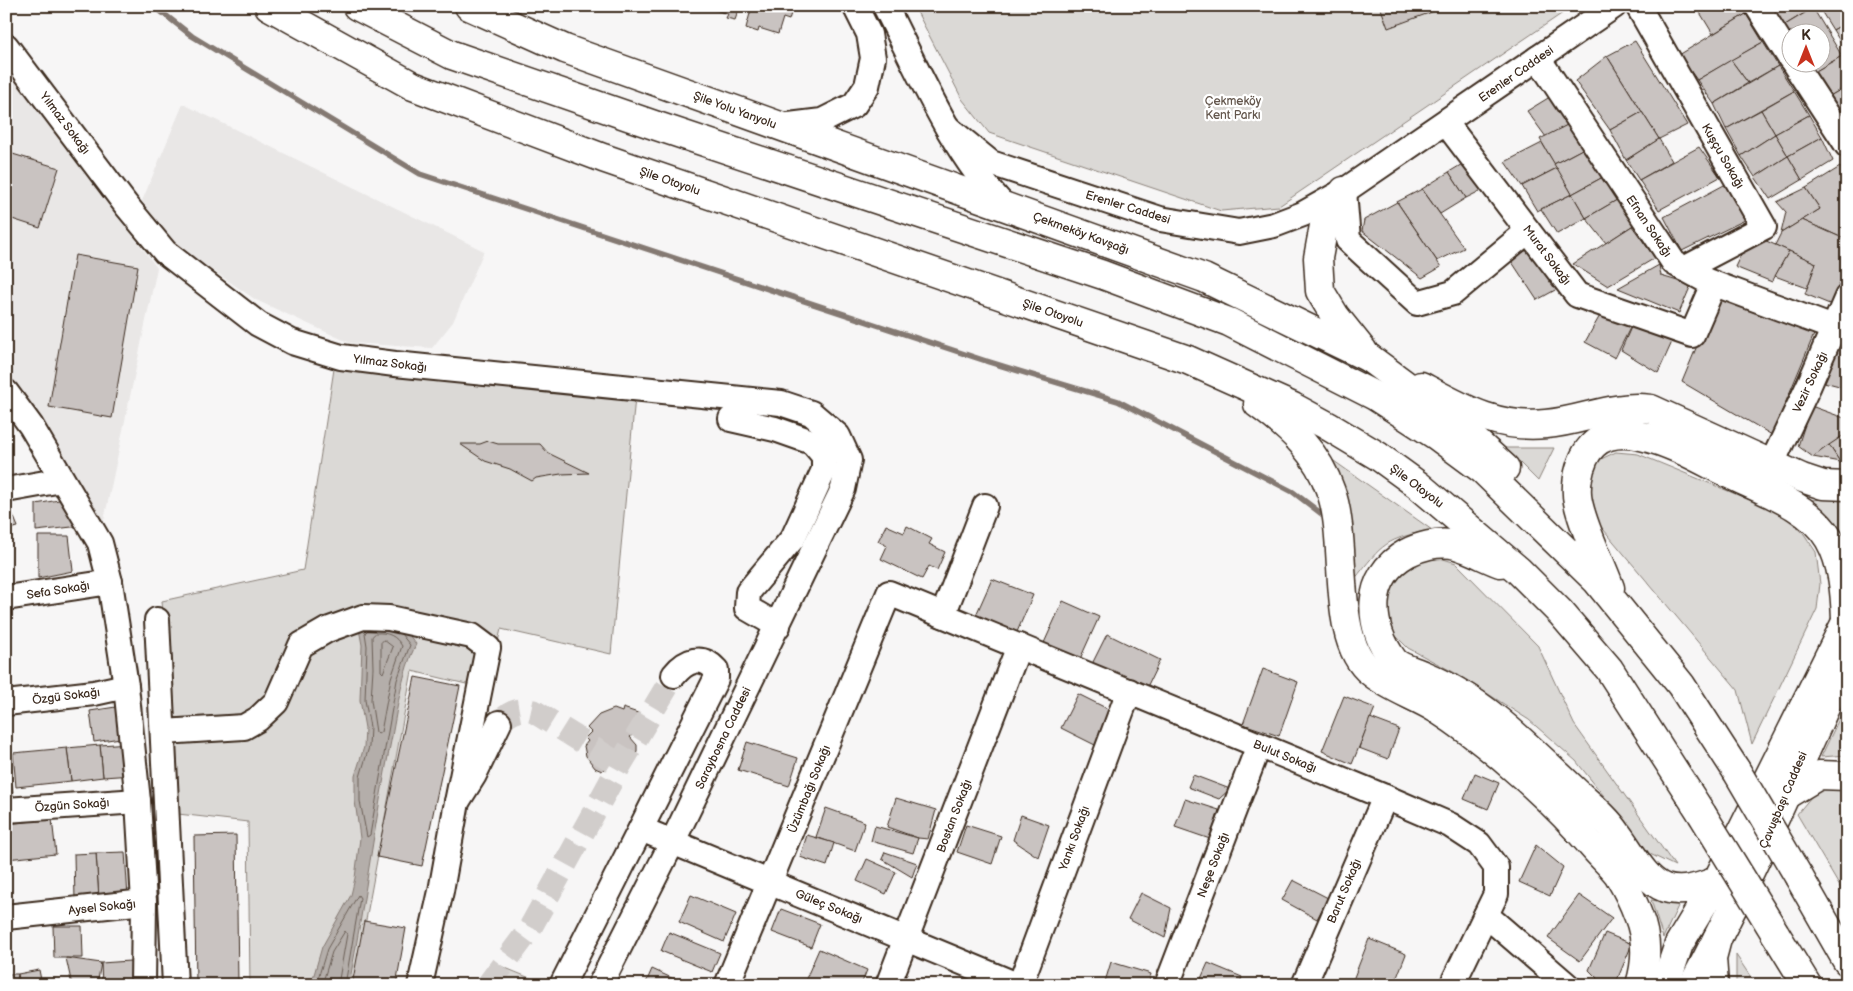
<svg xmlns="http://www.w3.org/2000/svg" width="1853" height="991" viewBox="0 0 1853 991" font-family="'Balsamiq Sans',sans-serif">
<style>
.built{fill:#e9e7e6}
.green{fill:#dbd9d6;stroke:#8b827a}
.water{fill:#b4aeaa;stroke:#847972}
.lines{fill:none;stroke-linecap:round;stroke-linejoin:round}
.shore{stroke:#6b5f56;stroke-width:1}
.stream{stroke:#847972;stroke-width:5.5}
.building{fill:#c9c3c1;stroke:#3b2a1e}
.minor-tunnel{stroke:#d1cdcb;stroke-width:24;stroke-dasharray:24 12;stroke-linecap:butt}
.minor-casing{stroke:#3b2a1e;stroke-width:28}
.secondary-casing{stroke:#3b2a1e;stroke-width:31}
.trunk-casing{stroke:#3b2a1e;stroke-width:31}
.minor{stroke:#fff;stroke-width:24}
.secondary{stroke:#fff;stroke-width:28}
.trunk{stroke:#fff;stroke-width:28}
.trunk-bridge-casing{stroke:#3b2a1e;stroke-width:31;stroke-linecap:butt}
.trunk-bridge{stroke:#fff;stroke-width:28}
.labels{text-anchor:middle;stroke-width:4.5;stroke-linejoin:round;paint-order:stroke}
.street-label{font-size:12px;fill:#3b2a1e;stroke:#fff}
.park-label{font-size:12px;fill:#63564c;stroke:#fff}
</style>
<rect width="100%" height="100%" fill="#f7f6f6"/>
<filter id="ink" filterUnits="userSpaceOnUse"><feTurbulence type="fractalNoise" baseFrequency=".02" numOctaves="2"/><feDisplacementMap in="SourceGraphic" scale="10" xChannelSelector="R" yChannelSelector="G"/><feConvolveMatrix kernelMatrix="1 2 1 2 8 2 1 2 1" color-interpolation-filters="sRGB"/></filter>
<g filter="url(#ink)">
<g class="built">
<polygon points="6,65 157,268 102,530 6,386 6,260 12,238 6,235"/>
<polygon points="183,104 484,251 453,322 432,348 350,343 256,300 173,243 142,201"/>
</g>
<g class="green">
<polygon points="914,6 1573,6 1279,206 1221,211 989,133 962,99"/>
<polygon points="334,369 635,397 611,654 501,629 487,689 412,671 354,985 250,985 248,822 178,814 162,601 303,570"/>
<polygon points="1505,448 1554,448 1538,481"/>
<polygon points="1616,452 1638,454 1782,513 1804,534 1816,552 1820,584 1817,609 1752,744 1738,690 1598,523 1591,508 1589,474 1601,459"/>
<path d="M1324 454 1432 530C1385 539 1383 543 1354 580Z"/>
<polygon points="1847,498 1847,541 1833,522 1809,500"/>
<polygon points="1437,557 1456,563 1538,646 1574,724 1675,866 1650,854 1576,761 1529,720 1455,673 1408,648 1393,633 1385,613 1393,576 1413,561"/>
<polygon points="1847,702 1847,755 1821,757"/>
<polygon points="1832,783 1847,787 1847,899 1797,814 1816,791"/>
<polygon points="1651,900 1679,904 1663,938"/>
<polygon points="1736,955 1756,985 1736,985"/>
<polygon points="498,965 547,985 491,985"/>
</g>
<path class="water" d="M373 622 405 630 416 644C402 673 398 704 392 736 375 818 365 902 349 985H311L322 947 351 895 355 878 360 838 355 801V776L364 747 365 728 360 700 362 645 359 629Z"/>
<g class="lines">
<g class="shore">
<polyline points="368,630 365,633 367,646 365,700 370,727 369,747 360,777 360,801 367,837 370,835 397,680 410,645 401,634"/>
<path d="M376 633C388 632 396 636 402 646L391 678 381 732 378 734 376 732 371 700 373 668 372 637Z"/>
<polygon points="384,640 393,647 383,673 381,671 381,643"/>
<polyline points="316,985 327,949 358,895 360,898 345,985"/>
<polyline points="322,985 332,952 345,931 347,934 338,985"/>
</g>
<polyline class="stream" points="154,6 192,36 420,174 986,361 1118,401 1293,492 1327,518"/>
</g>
<g class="building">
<polygon points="710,6 740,6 735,20 726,18 728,14 709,8"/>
<polygon points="752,6 793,6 789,20 783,18 778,34 759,28 758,32 746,28"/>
<polygon points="1380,6 1448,6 1388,28"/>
<polygon points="1696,6 1741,6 1746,14 1713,34"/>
<polygon points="1765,6 1816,6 1780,28"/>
<polygon points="1818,6 1847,6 1847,22 1833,30"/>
<polygon points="1813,8 1842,56 1809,75 1801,62 1820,62 1820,32 1790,32 1790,45 1780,28"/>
<polygon points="1746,14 1763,42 1697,80 1679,55"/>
<polygon points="1847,22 1847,52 1833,30"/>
<polygon points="1635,41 1687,125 1659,139 1607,56"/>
<polygon points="1763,42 1778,66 1748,83 1731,60"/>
<polygon points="1607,56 1642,112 1610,130 1575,81"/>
<polygon points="1842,56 1847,64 1847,86 1828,97 1809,75"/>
<polygon points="1731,60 1748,83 1714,104 1697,80"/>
<polygon points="1778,66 1794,91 1726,129 1714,104"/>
<polygon points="1847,86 1847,117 1843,119 1828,97"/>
<polygon points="1794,91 1809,115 1775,134 1761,110"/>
<polygon points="1553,95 1571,123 1546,137 1527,111"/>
<polygon points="1761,110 1775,134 1741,156 1726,129"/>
<polygon points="1642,112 1659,139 1626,160 1610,130"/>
<polygon points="1809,115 1822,137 1788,156 1775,134"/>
<polygon points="1571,123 1586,147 1554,164 1540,139"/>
<polygon points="1775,134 1788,156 1755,177 1741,156"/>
<polygon points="1822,137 1833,161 1802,180 1788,156"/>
<polygon points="1659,139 1672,161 1639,180 1626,160"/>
<polygon points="1542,143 1557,168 1522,186 1505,162"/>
<polygon points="1586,147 1603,177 1572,194 1554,164"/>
<polygon points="1699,147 1720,177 1659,210 1639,180"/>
<polygon points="6,152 59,168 40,228 6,217"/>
<polygon points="1788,156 1802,180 1770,199 1755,177"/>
<polygon points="1469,160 1486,188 1466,198 1449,172"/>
<polygon points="1840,167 1847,177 1847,240 1802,220 1820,209 1806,188"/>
<polygon points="1557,168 1572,194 1537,211 1522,186"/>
<polygon points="1449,172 1466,198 1440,214 1422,189"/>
<polygon points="1603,177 1617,200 1586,218 1572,194"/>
<polygon points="1726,184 1747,219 1682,251 1664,217"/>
<polygon points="1806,188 1820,209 1781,233 1786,212 1777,202"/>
<polygon points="1422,189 1464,248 1437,261 1397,202"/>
<polygon points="1572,194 1586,218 1557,234 1541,209"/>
<polygon points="1622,197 1638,222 1606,243 1586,218"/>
<polygon points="1397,202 1441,267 1422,278 1362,231 1364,220"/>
<polygon points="1802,220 1847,240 1847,262 1832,305 1805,294 1816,263 1775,245 1781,233"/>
<polygon points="1632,226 1655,258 1608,286 1573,264"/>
<polygon points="1764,240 1789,251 1772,282 1735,267 1744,248"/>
<polygon points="1533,247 1557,289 1537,300 1510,259"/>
<polygon points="1789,251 1816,263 1807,288 1775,276"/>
<polygon points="75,255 138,266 112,418 49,407"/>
<polygon points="1659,265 1661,276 1691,285 1679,313 1618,288"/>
<polygon points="1718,295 1815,332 1772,435 1682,382"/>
<polygon points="1602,312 1630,328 1615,358 1585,342"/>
<polygon points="1632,325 1672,342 1658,373 1621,350"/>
<polygon points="1843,337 1847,339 1847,388 1824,382"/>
<polygon points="1811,406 1847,419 1847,433 1813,457 1798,446"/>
<polygon points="1847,433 1847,460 1840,462 1829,445"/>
<polygon points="488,441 498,444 540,444 548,453 589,473 561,474 536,478 532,481 510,469 485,461 460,444 480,444"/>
<polygon points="1829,445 1840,462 1813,457"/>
<polygon points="6,498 18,527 6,530"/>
<polygon points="70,498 81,526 36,531 36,504"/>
<polygon points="886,525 904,533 907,526 932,539 929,544 945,552 937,570 929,566 922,579 881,559 887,546 878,541"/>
<polygon points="38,536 69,536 73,571 38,578"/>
<polygon points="992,579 1033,595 1017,632 976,615"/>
<polygon points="1063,601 1099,617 1080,659 1044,643"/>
<polygon points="1107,634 1160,660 1146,689 1092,664"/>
<polygon points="1263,669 1298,682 1279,736 1243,724"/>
<polygon points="415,677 460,686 422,866 377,857"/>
<polygon points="1078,694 1112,711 1095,745 1061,728"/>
<polygon points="1344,696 1375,708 1352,764 1322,751"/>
<polygon points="122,706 127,737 94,742 90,711"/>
<polygon points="623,708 638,713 643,718 638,722 642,727 630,737 637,745 637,751 634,757 624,762 615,764 611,761 602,771 595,768 586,756 584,746 588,741 585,738 591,732 587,728 599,715 614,709 622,712"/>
<polygon points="1370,718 1399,729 1388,759 1359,748"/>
<polygon points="747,742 798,758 789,786 738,770"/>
<polygon points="129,743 132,775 103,777 100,745"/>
<polygon points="100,745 103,777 71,781 67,748"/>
<polygon points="67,748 71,781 16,787 13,753"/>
<polygon points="6,759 8,759 13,793 6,794"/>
<polygon points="1475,773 1499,783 1488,809 1464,799"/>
<polygon points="1193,775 1230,789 1219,799 1188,787"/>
<polygon points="896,798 936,810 928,839 918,838 887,827"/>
<polygon points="1185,799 1219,810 1210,839 1175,827"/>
<polygon points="826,808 865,822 855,851 816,837"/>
<polygon points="1021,815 1049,825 1038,857 1013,840"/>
<polygon points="52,819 56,854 6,859 6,824"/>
<polygon points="966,825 1001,836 992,864 957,852"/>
<polygon points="875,826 918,838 913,853 871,841"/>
<polygon points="236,835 238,985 196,985 194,836"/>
<polygon points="807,835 834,843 827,866 800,857"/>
<polygon points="1536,845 1563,867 1550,896 1519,882"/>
<polygon points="125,852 128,897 99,899 96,853"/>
<polygon points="885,852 917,863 912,877 882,859"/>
<polygon points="96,853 99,899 75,901 74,854"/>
<polygon points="867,859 896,872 886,894 857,881"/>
<polygon points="1293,880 1328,898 1317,919 1282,900"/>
<polygon points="1141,893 1171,908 1165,938 1128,919"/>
<polygon points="691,895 736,914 724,942 679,922"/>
<polygon points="1579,895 1612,918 1580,961 1548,938"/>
<polygon points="781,909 820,924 811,947 772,932"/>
<polygon points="364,921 406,928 396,985 352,985"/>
<polygon points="53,926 82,926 83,958 54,958"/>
<polygon points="669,932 720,953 712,972 661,951"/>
<polygon points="1605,933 1632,944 1615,985 1604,985 1589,970"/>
<polygon points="1369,939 1406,954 1394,985 1351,985"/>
<polygon points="819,949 867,970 861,985 812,985 805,981"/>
<polygon points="66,958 101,963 97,985 72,985"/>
<polygon points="130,961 139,985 102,985 101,963"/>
<polygon points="1111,962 1151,974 1148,985 1104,985"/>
<polygon points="1208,963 1242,977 1239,985 1199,983"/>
<polygon points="652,969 687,985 645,985"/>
<polygon points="39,970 42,985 20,985 18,974"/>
<polygon points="6,974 18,974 16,985 6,985"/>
</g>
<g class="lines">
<g class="minor-tunnel">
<path d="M499 723C510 712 519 707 535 712L620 765"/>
<polyline points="488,985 529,930 620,765 674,675"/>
</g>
<g class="minor-casing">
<g id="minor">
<path d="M885 6C920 74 951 150 1004 206"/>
<polyline points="1638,6 1764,227 1684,269"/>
<polyline points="1757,6 1790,58"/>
<polyline points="6,46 126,205 165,252 258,324 292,342 341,357 395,364 781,403 811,413 838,436 849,460 843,489 673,841 600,985"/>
<polyline points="1538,58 1674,263 1707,281 1847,333"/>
<polyline points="1793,62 1847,145"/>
<polyline points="1446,123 1577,295 1692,335 1714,284"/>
<polyline points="781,126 822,121 854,105 867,86 873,58 869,34 855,6"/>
<polyline points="948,128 991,163 1160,219 1239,232 1274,225 1303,214 1344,191 1614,6"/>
<polyline points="1344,191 1348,240 1417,303 1453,293 1528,231"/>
<polyline points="6,392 31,426 100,543 110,582 126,686 138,801 144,902"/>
<polyline points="731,419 775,429 812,442 824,456 824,470 793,538 748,592 747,608 778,626"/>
<polyline points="1771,465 1809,385 1847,297"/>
<polyline points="6,490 62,480"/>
<polyline points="6,598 110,582"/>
<polyline points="943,615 985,506"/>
<polyline points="157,620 175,985"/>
<polyline points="6,703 94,693 126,686"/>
<polyline points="163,732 244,727 258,719 276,702 301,645 327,630 363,617 389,618 472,636 488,648 457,802"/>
<polyline points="6,810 138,801"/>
<polyline points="641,829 1017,985"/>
<polyline points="1486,915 1567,985"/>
<polyline points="6,917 144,902 143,985"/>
<polyline points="420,985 441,891 457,802 474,775 499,723"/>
<path d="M562 985 716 679V670C702 654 686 660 674 675"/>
<polyline points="727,985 889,593 1385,797 1450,825 1479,844 1496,867 1496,894 1452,985"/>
<polyline points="888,985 1019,646"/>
<polyline points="1020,985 1129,691"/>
<polyline points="1167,985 1259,745"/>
<polyline points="1304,985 1385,797"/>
</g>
</g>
<g class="secondary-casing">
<g id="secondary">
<polyline points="469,6 565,49 1204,278 1369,358"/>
<polyline points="1344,191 1325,220 1318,258 1320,291 1335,316 1363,351"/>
<path d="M1421 386C1462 408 1497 429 1546 424 1583 421 1612 404 1651 409L1802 478 1823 485 1847 486"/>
<polyline points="1665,985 1679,944 1717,881 1847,620"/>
<path d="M1693 985C1748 882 1794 776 1842 670"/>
</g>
</g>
<g class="trunk-casing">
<g id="trunk">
<polyline points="269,6 413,86 603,158 1188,360 1293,407 1328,426 1378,456 1418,485 1518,570 1561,613 1609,669 1702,814"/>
<polyline points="357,6 452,55 654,125 1103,275 1229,322 1375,396 1437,436 1483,470 1597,581 1681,685 1736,770"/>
<polyline points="1369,358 1450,418 1505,468"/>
<path d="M1258 404C1291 428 1318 453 1331 492 1349 542 1330 640 1371 672 1390 688 1416 696 1437 709 1489 742 1555 802 1595 849 1602 857 1611 865 1618 874 1625 886 1633 901 1638 915 1647 937 1647 962 1640 985"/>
<path d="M1500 563C1486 558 1465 546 1451 544 1437 542 1420 546 1407 553 1364 577 1368 625 1393 660 1399 668 1415 671 1423 675 1455 688 1483 707 1509 730 1532 750 1554 771 1576 792 1590 805 1607 818 1618 835 1631 852 1644 880 1665 888 1683 894 1700 887 1717 881"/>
<path d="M1610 588C1600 560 1584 531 1578 502 1575 488 1578 471 1584 458 1610 405 1689 454 1725 472 1760 490 1808 504 1829 539 1843 563 1845 594 1846 620"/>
<polyline points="1784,796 1819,775 1847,776"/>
<polyline points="1799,877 1847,961"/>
<polyline points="1775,933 1807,985"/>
<polyline points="1714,985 1712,958 1717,939"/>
</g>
</g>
<use href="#minor" class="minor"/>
<use href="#secondary" class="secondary"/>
<use href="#trunk" class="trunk"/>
<g class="trunk-bridge-casing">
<g id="trunk-bridge">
<polyline points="1736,770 1799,877"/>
<polyline points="1702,814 1775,933"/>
</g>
</g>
<use href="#trunk-bridge" class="trunk-bridge"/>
</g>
</g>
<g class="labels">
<g class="street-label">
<text transform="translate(1516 74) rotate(-35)" y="4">Erenler Caddesi</text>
<text transform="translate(735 110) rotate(20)" y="4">Şile Yolu Yanyolu</text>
<text transform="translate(65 123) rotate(53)" y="4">Yılmaz Sokağı</text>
<text transform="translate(1723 156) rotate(60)" y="4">Kuşçu Sokağı</text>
<text transform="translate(670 181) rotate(19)" y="4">Şile Otoyolu</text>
<text transform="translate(1128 207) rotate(17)" y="4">Erenler Caddesi</text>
<text transform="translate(1649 226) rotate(56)" y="4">Efnan Sokağı</text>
<text transform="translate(1081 233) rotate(20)" y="4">Çekmeköy Kavşağı</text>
<text transform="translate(1547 255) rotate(53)" y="4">Murat Sokağı</text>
<text transform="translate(1053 313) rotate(19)" y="4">Şile Otoyolu</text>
<text transform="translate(390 363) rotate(7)" y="4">Yılmaz Sokağı</text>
<text transform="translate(1810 382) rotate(-65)" y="4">Vezir Sokağı</text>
<text transform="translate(1417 486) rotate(37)" y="4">Şile Otoyolu</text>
<text transform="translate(58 590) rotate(-9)" y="4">Sefa Sokağı</text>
<text transform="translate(66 696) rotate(-7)" y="4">Özgü Sokağı</text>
<text transform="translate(723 738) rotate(-64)" y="4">Saraybosna Caddesi</text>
<text transform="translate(1285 756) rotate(22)" y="4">Bulut Sokağı</text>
<text transform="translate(809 789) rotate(-68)" y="4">Üzümbağı Sokağı</text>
<text transform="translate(1783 800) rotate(-67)" y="4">Çavuşbaşı Caddesi</text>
<text transform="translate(72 805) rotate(-4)" y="4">Özgün Sokağı</text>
<text transform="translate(954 816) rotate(-69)" y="4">Bostan Sokağı</text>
<text transform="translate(1074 838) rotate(-70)" y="4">Yankı Sokağı</text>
<text transform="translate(1213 865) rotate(-69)" y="4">Neşe Sokağı</text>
<text transform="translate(1344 891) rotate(-67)" y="4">Barut Sokağı</text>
<text transform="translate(829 906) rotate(22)" y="4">Güleç Sokağı</text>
<text transform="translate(102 907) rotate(-6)" y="4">Aysel Sokağı</text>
</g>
<g class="park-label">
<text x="1233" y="105">Çekmeköy<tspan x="1233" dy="14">Kent Parkı</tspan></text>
</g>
</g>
<rect width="1853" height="991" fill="none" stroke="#fff" stroke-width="25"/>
<rect x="12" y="12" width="1828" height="966" fill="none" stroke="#3b2a1e" stroke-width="2" filter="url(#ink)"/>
<g transform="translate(1806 48)"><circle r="24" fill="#ffffff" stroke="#b1aaa5"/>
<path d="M0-4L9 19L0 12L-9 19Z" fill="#c8321e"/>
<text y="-8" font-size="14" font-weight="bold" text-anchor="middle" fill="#3b2a1e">K</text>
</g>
</svg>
